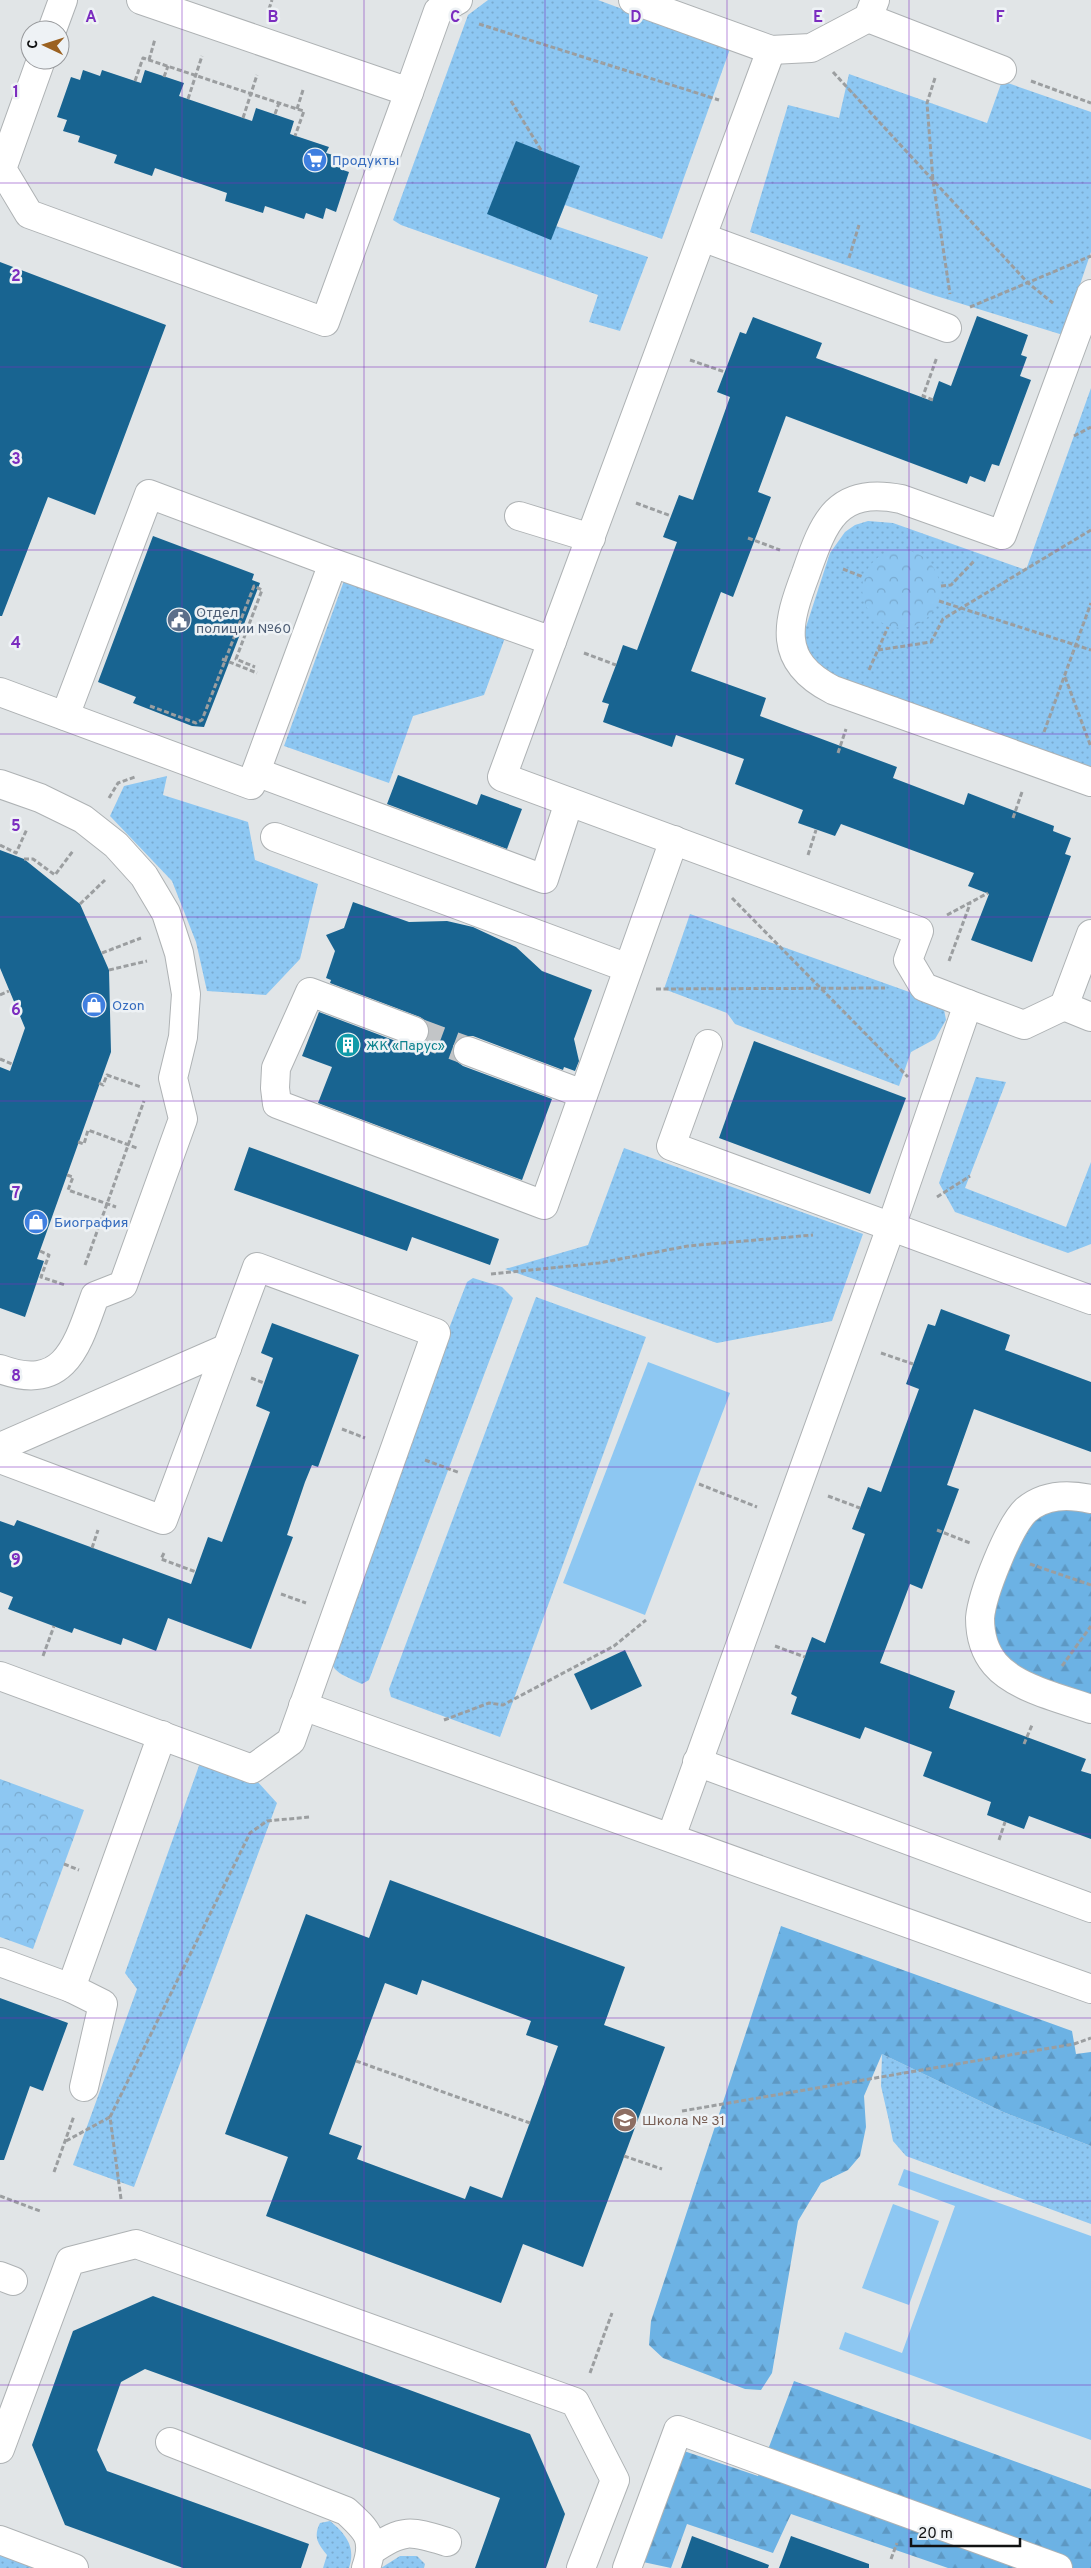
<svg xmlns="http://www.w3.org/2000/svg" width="1091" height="2568" viewBox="0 0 1091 2568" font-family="Overpass,sans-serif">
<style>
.grass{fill:url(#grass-dots)}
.forest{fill:url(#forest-firs)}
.park{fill:url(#park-crowns)}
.garden{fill:#8dc7f2}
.building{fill:#186491;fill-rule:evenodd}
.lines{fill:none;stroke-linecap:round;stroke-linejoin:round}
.minor-tunnel{stroke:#c2c5c7;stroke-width:28;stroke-dasharray:28 14;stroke-linecap:butt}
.minor-casing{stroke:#aeb2b4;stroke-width:30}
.path{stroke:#9b9ea0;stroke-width:3;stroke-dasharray:5 2.5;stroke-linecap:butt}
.minor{stroke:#fff;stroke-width:28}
.grid{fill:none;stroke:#7b2cbf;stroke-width:1;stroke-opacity:0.55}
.labels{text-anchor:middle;stroke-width:5;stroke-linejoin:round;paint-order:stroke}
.shop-label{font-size:14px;fill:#366cbe;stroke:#eef2f5;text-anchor:start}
.service-label{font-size:14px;fill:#4e5e75;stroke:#eef2f5;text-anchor:start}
.culture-label{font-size:14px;fill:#0d838f;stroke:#eef2f5;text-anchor:start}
.education-label{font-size:14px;fill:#785e54;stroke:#eef2f5;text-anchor:start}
.grid-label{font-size:16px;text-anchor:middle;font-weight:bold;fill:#7b2cbf;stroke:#eef2f5;stroke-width:5;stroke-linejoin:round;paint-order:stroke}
</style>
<defs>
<pattern id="grass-dots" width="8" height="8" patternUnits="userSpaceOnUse" patternTransform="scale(1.25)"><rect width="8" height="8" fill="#8dc7f2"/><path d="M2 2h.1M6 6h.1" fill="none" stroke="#79aacf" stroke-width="1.8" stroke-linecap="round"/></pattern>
<pattern id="forest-firs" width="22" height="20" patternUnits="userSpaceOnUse" patternTransform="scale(1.25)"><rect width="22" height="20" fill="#6cb2e4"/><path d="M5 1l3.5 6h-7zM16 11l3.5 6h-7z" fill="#5d98c3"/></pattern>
<pattern id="park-crowns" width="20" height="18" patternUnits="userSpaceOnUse" patternTransform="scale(1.25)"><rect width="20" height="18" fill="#8dc7f2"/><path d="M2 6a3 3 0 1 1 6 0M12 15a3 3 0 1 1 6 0" fill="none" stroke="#79aacf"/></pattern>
</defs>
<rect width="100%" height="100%" fill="#e1e5e7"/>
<g class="grass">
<polygon points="488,0 598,0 730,49 662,239 565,205 556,226 648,257 620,331 589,322 598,295 401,225 393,220 468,15"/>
<polygon points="849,74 987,123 1002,81 1091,112 1091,252 1063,335 933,295 750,232 788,105 839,118"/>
<polygon points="1091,388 1091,774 836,683 808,658 804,633 830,553 845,532 855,525 868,521 893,523 1026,570"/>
<polygon points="345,578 506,635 484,695 413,716 389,783 284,746"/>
<polygon points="167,776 163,795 248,822 255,860 318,884 300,959 266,995 207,991 196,942 172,881 110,816 124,786"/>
<polygon points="690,914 943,1004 946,1020 935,1039 911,1052 899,1086 735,1024 727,1013 664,989"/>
<polygon points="976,1077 1006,1082 965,1188 1066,1227 1091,1162 1091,1244 1068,1253 955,1212 939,1183"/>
<polygon points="624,1148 863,1234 832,1321 717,1343 505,1269 588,1245"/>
<path d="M473 1278 502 1287 513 1298 369 1680 362 1684C334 1671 329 1672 329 1638L467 1282Z"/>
<polygon points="536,1297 646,1337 500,1737 391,1697 389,1689"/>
<polygon points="201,1760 256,1780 277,1803 134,2187 73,2165 137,1989 125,1973"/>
<polygon points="882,2054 1003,2112 1091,2146 1091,2224 906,2156 893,2141 889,2121 881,2086"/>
<path d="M330 2521C346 2534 356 2547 349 2568H323L327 2555C318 2544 313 2537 320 2523Z"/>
<polygon points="0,2553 39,2568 0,2568"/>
<polygon points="400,2556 417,2556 425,2564 424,2568 381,2568"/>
</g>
<g class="forest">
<polygon points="1059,1506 1091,1510 1091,1697 1027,1674 1004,1657 992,1632 995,1603 1011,1558 1034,1518"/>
<polygon points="781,1926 1072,2031 1076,2054 1091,2052 1091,2146 1003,2112 882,2054 864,2096 866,2127 860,2156 848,2170 821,2183 798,2221 772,2373 761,2390 745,2389 663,2358 649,2345 651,2321"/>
<polygon points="794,2381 1091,2489 1091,2568 948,2568 791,2514 773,2553 687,2524 671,2568 643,2562 684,2451 758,2476"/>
</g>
<g class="park">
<circle cx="901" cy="589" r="39"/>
<polygon points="0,1779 84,1810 33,1949 0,1937"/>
</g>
<g class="garden">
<polygon points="648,1362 730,1393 645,1615 563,1583"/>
<polygon points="904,2169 1091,2236 1091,2440 839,2349 845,2332 902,2353 955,2206 898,2185"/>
<polygon points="893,2204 939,2221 909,2305 862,2288"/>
</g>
<g class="building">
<polygon points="83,70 100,76 102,70 141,83 145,70 184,83 179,96 252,121 256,108 294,121 290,134 329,147 326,153 344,158 340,169 349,172 336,212 326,208 323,219 306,213 304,219 265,206 263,213 225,201 227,193 155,168 152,176 114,163 117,155 78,142 80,136 63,131 67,120 57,117 71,77 80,80"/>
<polygon points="516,141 580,166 551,240 487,214"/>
<polygon points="0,262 166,325 95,515 48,497 2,616 0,616"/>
<polygon points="977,316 1028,335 1021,355 1027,357 1020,376 1031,380 999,466 992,464 985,482 970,476 967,484 786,416 758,492 771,497 733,597 721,592 691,671 766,698 760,716 897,767 893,778 964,805 968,793 1054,826 1053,831 1071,838 1065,854 1071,856 1032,962 971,940 989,894 968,886 974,873 841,824 835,836 798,823 803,810 735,784 744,759 676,735 672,747 603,722 609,704 602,702 616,665 623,645 637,650 677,542 663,537 679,495 693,500 730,397 717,392 740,332 746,334 753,317 822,343 816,358 932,401 939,381 951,386"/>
<polygon points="153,536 254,574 252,580 260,583 204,727 192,726 133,703 136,697 98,682"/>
<polygon points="398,775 477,805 481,794 522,809 507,849 387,804"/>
<polygon points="0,850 24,859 80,904 109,970 111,1052 37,1259 44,1261 25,1317 0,1308 0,1067 10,1071 25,1028 0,968"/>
<polygon points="353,902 409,922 447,921 473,927 516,947 542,971 592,990 574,1039 579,1061 575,1071 564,1067 563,1070 473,1036 466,1036 458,1039 453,1046 453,1053 456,1061 463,1066 552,1099 522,1180 318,1103 332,1067 302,1056 319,1012 409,1046 417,1046 424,1043 429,1036 429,1028 426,1021 420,1017 330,983 331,980 326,978 335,951 326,935 344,928"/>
<polygon points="754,1041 906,1098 870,1194 719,1138"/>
<polygon points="249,1147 499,1239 490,1265 412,1237 407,1251 234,1190"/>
<polygon points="941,1309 1010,1335 1005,1350 1091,1382 1091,1452 974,1409 947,1485 959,1489 922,1589 910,1584 880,1663 955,1691 949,1708 1086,1759 1081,1771 1091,1774 1091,1839 1029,1816 1024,1829 987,1815 991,1802 923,1776 932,1752 865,1727 860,1739 791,1714 797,1697 791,1694 812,1637 825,1643 865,1534 852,1529 868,1487 881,1492 919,1389 906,1384 928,1324 935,1326"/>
<polygon points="272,1323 359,1355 318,1467 312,1465 305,1482 287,1535 293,1537 251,1649 168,1618 156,1651 123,1638 121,1645 74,1628 72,1633 8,1609 13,1597 0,1592 0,1521 14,1526 17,1520 191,1584 208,1537 222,1542 270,1412 256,1406 273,1358 261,1353"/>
<polygon points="625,1650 642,1686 591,1710 574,1674"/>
<path d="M390 1880 625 1967 604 2025 665 2047 583 2267 523 2244 501 2303 266 2216 288 2157 225 2134 306 1914 369 1938ZM422 1980 531 2021 526 2035 558 2046 502 2198 470 2186 465 2199 357 2159 362 2146 329 2134 385 1983 417 1995Z"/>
<polygon points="0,1998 68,2023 43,2091 30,2086 4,2160 0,2160"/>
<polygon points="153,2296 530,2434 565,2514 546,2568 475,2568 500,2498 145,2369 121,2382 97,2450 107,2471 309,2544 301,2568 183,2568 65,2525 32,2445 73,2331"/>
<polygon points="692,2536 769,2565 768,2568 681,2568"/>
<polygon points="791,2536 869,2564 869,2568 779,2568"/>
</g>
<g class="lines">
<polyline class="minor-tunnel" points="414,1031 468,1051"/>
<g class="minor-casing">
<g id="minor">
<polyline points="141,0 409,92 438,11 458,0"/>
<polyline points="633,0 771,50 811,48 868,18 875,0"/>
<polyline points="868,18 1002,70"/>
<polyline points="52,30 63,0"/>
<polyline points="41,60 2,169 29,214 325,322 409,92"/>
<polyline points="702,237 947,328"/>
<path d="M1091 294 1002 535 901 499C837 486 824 521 806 573 787 623 776 661 833 690L1091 782"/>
<polyline points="519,516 591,538"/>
<polyline points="552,641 502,777 919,931 908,960 924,987 968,1004"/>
<polyline points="0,692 251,785 333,563 552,641 771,50"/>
<polyline points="65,716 149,494 333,563"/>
<polyline points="256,772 544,879 569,802"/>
<path d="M0 784 40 798 83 819 116 845 144 876 166 913 179 953 186 994 183 1037 173 1078 183 1119 123 1285 95 1296C77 1346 65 1393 0 1369"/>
<polyline points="275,837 628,968"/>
<polyline points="1064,1006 1091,1017"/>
<polyline points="414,1031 310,992 276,1068 275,1088 277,1104 544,1205 674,840"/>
<polyline points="708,1044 671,1146 1091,1300"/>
<polyline points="468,1051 583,1094"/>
<polyline points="0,1447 227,1348"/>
<polyline points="0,1459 163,1520 257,1267 436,1333 291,1741 252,1769 0,1676"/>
<path d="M1091 1499C1068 1494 1045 1494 1026 1510 1009 1526 982 1594 980 1618 980 1634 984 1651 995 1664 1015 1688 1062 1699 1091 1709"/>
<polyline points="303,1706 1091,1989"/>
<polyline points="697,1762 1091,1908"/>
<polyline points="671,1837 891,1227 968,1004 1024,1025 1064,1006 1091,934"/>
<polyline points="0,1962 71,1988 103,2004 84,2087"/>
<polyline points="71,1988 162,1735"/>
<polyline points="0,2276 13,2281"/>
<path d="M170 2442 346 2511C368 2531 376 2539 366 2568"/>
<polyline points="0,2449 70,2261 136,2244 575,2402 615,2480 581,2568"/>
<polyline points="0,2540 74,2568"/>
<path d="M372 2550C404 2528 411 2531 447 2542"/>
<polyline points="627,2568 678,2430 1058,2568"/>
</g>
</g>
<g class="path">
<polyline points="269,9 272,0"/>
<polyline points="479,24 719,100"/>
<polyline points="149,60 155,39"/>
<polyline points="833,72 1028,283 1053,303"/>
<polyline points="164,77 168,66"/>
<polyline points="935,78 927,103 933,181 950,294"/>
<polyline points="135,81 143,58 297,109 304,111 295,136"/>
<polyline points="1031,81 1091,103"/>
<polyline points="188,99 202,56"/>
<polyline points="511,101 541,150"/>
<polyline points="297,109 303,90"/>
<polyline points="275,114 279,103"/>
<polyline points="243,118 257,75"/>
<polyline points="849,258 859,225"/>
<polyline points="970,307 1091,256"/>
<polyline points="690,360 725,372"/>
<polyline points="933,400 923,396 937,357"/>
<polyline points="1074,436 1091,427"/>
<polyline points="636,503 671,516"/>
<polyline points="748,538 780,550"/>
<polyline points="843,569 863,577"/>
<polyline points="941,586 951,585 975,560"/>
<polyline points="939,601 1091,650"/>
<polyline points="878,650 931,642 943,619 1091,530"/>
<polyline points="584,653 616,665"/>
<polyline points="222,659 257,673"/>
<polyline points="869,670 888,627"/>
<polyline points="1065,677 1091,747"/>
<polyline points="150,706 196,723 202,720 254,586 262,590 236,659 255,667"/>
<polyline points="1044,732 1091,603"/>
<polyline points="838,753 846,729"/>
<polyline points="109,798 118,783 135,777"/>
<polyline points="1013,818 1022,792"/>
<polyline points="0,845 16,853 27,829"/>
<polyline points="808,855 816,830"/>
<polyline points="24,859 33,859 55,875 73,851"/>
<polyline points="732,898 908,1077"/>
<polyline points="80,904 105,880"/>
<polyline points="947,915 988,893"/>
<polyline points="102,953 141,938"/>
<polyline points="949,961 970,904"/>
<polyline points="109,970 147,961"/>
<polyline points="656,989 885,988"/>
<polyline points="0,995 9,991"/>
<polyline points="0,1059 12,1064"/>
<polyline points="99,1083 103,1085 107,1075 141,1087"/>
<polyline points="78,1142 84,1144 88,1130 137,1148"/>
<polyline points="67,1175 73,1177 68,1190 116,1207"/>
<polyline points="937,1197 970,1176"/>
<polyline points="40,1251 49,1255 41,1277 65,1285"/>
<polyline points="85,1265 144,1101"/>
<polyline points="491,1274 599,1263 688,1246 813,1235"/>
<polyline points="881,1353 913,1364"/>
<polyline points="251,1378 264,1383"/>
<polyline points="342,1429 365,1438"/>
<polyline points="425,1460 460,1473"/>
<polyline points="699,1484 757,1507"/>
<polyline points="828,1496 860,1508"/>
<polyline points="937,1530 970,1543"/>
<polyline points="92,1548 98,1530"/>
<polyline points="164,1553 161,1559 196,1572"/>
<polyline points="1030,1564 1091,1585"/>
<polyline points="281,1594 306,1603"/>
<polyline points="775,1646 805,1657"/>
<polyline points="43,1656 54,1626"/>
<polyline points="1062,1666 1091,1626"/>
<polyline points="444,1720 489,1703 503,1705 614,1646 646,1620"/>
<polyline points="1024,1744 1032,1725"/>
<polyline points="999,1840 1005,1822"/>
<polyline points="64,1864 79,1870"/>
<polyline points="356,2061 530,2123"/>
<polyline points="682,2111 1074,2044 1091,2038"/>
<polyline points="66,2141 110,2117"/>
<polyline points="624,2156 662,2169"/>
<polyline points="54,2172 74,2116"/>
<polyline points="0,2196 40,2211"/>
<polyline points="121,2199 110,2117 250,1833 267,1821 309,1817"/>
<polyline points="590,2373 612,2313"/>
<polyline points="891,2559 897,2543"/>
</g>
<use href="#minor" class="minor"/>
</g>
<path class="grid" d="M182 0V2568M364 0V2568M545 0V2568M727 0V2568M909 0V2568M0 183H1091M0 367H1091M0 550H1091M0 734H1091M0 917H1091M0 1101H1091M0 1284H1091M0 1467H1091M0 1651H1091M0 1834H1091M0 2018H1091M0 2201H1091M0 2385H1091"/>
<defs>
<g id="supermarket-disc" transform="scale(1.25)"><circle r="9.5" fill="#3f7fe0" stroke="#eef2f5"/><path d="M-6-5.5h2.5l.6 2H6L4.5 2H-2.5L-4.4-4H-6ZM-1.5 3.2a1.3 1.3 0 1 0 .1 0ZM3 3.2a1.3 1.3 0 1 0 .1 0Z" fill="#fff"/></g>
<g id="civic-disc" transform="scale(1.25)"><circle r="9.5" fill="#5c6f8a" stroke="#eef2f5"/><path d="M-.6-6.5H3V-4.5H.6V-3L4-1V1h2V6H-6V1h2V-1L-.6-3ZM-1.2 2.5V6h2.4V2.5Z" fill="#fff"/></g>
<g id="shop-disc" transform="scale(1.25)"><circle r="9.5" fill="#3f7fe0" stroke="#eef2f5"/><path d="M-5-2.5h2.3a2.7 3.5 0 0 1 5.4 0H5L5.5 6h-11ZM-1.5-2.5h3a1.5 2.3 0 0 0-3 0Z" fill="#fff"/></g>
<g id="building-disc" transform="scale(1.25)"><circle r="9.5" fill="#0f9aa8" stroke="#eef2f5"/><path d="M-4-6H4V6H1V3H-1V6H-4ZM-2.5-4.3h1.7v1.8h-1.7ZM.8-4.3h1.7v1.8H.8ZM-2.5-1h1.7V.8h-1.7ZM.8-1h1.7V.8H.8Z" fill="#fff"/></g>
<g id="school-disc" transform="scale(1.25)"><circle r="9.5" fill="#8d6e63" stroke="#eef2f5"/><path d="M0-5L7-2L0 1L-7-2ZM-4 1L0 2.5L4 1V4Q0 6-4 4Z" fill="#fff"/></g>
</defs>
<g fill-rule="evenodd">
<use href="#supermarket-disc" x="315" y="160"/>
<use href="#civic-disc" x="179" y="620"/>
<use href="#shop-disc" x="94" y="1005"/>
<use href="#building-disc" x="348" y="1045"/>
<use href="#shop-disc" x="36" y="1222"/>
<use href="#school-disc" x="625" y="2120"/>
</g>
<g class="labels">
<g class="shop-label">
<text x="332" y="165">Продукты</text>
<text x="112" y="1010">Ozon</text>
<text x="54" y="1227">Биография</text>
</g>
<g class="service-label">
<text x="196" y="617">Отдел<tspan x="196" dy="16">полиции №60</tspan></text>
</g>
<g class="culture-label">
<text x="366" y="1050">ЖК «Парус»</text>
</g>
<g class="education-label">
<text x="642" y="2125">Школа № 31</text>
</g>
</g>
<g class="grid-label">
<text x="91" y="22">A</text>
<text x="273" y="22">B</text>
<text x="455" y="22">C</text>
<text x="636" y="22">D</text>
<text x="818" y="22">E</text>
<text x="1000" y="22">F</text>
<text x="16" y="97">1</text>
<text x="16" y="281">2</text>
<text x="16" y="464">3</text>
<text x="16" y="648">4</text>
<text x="16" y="831">5</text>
<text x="16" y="1015">6</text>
<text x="16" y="1198">7</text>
<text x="16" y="1381">8</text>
<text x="16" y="1565">9</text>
</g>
<g transform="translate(45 45) rotate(274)"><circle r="24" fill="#eef2f5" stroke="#96989b"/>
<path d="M0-4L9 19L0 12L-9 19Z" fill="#9b6120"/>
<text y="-8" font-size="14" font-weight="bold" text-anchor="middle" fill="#111213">С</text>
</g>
<path d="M911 2538v8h109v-8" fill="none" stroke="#111213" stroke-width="2.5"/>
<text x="918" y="2538" font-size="15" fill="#111213" stroke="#eef2f5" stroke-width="4" paint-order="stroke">20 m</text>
</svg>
